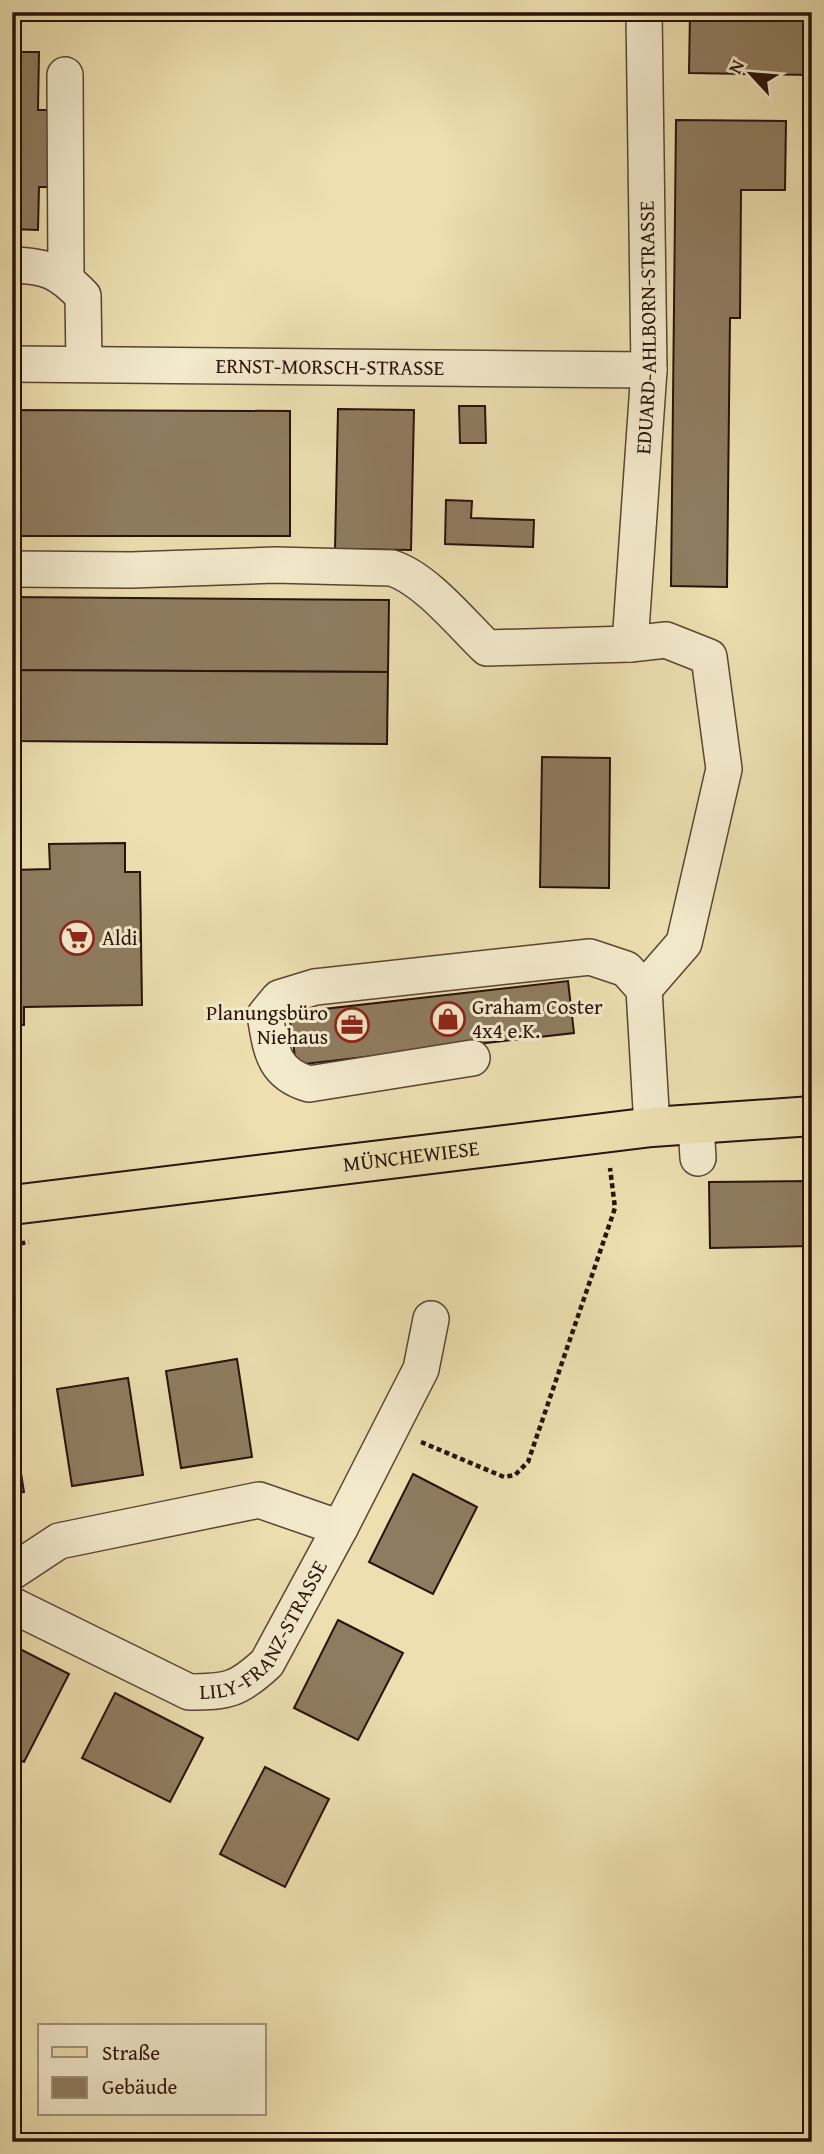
<svg xmlns="http://www.w3.org/2000/svg" width="824" height="2154" viewBox="0 0 824 2154" font-family="'Gentium Book Plus',serif">
<style>
.building{fill:#8f7c60;stroke:#291109;stroke-width:2}
.lines{fill:none;stroke-linecap:round;stroke-linejoin:round}
.minor-casing{stroke:#5a4433;stroke-width:38}
.major-casing{stroke:#291109;stroke-width:42}
.path{stroke:#291109;stroke-width:4.5;stroke-dasharray:5 3.5;stroke-linecap:butt}
.minor{stroke:#f3eacc;stroke-width:35}
.major{stroke:#eddfb0;stroke-width:38}
.labels{text-anchor:middle;stroke-width:6;stroke-linejoin:round;paint-order:stroke}
.street-label{font-size:21px;fill:#291109;stroke:#f3eacc}
.poi-label{font-size:21px;fill:#291109;stroke:#f3eacc;text-anchor:start}
</style>
<rect width="100%" height="100%" fill="#eddfb0"/>
<filter id="stains"><feTurbulence type="fractalNoise" baseFrequency=".00286" numOctaves="4"/><feColorMatrix values="0 0 0 0 .2 0 0 0 0 .09 0 0 0 0 .02 0 0 0 .5 -.17"/></filter>
<radialGradient id="worn" r=".72"><stop offset=".6" stop-color="#630" stop-opacity="0"/><stop offset="1" stop-color="#630" stop-opacity=".3"/></radialGradient>
<g class="building">
<polygon points="690,12 812,12 812,75 689,73"/>
<polygon points="12,52 39,52 38,110 52,110 51,187 39,187 38,230 12,229"/>
<polygon points="676,120 786,121 785,190 741,190 740,318 730,318 727,587 671,586"/>
<polygon points="459,406 485,406 486,443 460,443"/>
<polygon points="338,409 414,410 411,550 335,549"/>
<polygon points="12,410 290,411 290,536 12,536"/>
<polygon points="446,500 472,501 471,518 534,520 533,547 445,544"/>
<polygon points="12,597 389,600 388,672 12,670"/>
<polygon points="12,670 388,672 387,744 12,741"/>
<polygon points="542,757 610,758 609,888 540,887"/>
<polygon points="125,843 125,872 140,872 142,1005 24,1007 24,1025 12,1025 12,870 50,869 49,844"/>
<polygon points="568,981 574,1033 296,1065 289,1013"/>
<polygon points="812,1181 812,1246 710,1248 709,1182"/>
<polygon points="237,1359 252,1457 181,1468 166,1371"/>
<polygon points="128,1378 143,1475 72,1486 57,1389"/>
<polygon points="12,1418 24,1492 12,1494"/>
<polygon points="413,1474 477,1507 433,1594 369,1562"/>
<polygon points="338,1620 403,1653 358,1740 294,1708"/>
<polygon points="12,1645 69,1674 24,1762 12,1756"/>
<polygon points="115,1693 203,1738 170,1802 82,1758"/>
<polygon points="265,1767 329,1799 285,1887 220,1854"/>
</g>
<g class="lines">
<g class="minor-casing">
<g id="minor">
<polyline points="65,75 66,278"/>
<path d="M12 265C47 266 59 271 83 296L84 364"/>
<path id="s1" d="M12 364 649 370"/>
<path d="M12 569 131 570 275 565 392 568C426 579 461 623 487 648L630 644 666 640 709 657 724 769 684 943 644 989"/>
<path id="s2" d="M630 644 649 370 644 12"/>
<path d="M472 1058 309 1084C272 1073 271 1049 265 1015L279 998 315 987 590 957 626 969 644 989 652 1127"/>
<polyline points="696,1124 698,1158"/>
<polyline points="12,1572 59,1541 259,1500 340,1528"/>
<path id="s3" d="M12 1605 189 1692C228 1692 238 1690 267 1663L340 1528 421 1369 431 1319"/>
</g>
</g>
<g class="major-casing">
<g id="major">
<path id="s4" d="M12 1205 652 1127 812 1116"/>
</g>
</g>
<g class="path">
<polyline points="12,1245 29,1242"/>
<polyline points="421,1442 504,1477 515,1475 528,1462 615,1208 610,1168"/>
</g>
<use href="#minor" class="minor"/>
<use href="#major" class="major"/>
</g>
<defs>
<g id="supermarket-ring" transform="scale(1.75)"><circle r="9.5" fill="#f3eacc" stroke="#8f2418" stroke-width="1.5"/><path d="M-6-5.5h2.5l.6 2H6L4.5 2H-2.5L-4.4-4H-6ZM-1.5 3.2a1.3 1.3 0 1 0 .1 0ZM3 3.2a1.3 1.3 0 1 0 .1 0Z" fill="#8f2418"/></g>
<g id="shop-ring" transform="scale(1.75)"><circle r="9.5" fill="#f3eacc" stroke="#8f2418" stroke-width="1.5"/><path d="M-5-2.5h2.3a2.7 3.5 0 0 1 5.4 0H5L5.5 6h-11ZM-1.5-2.5h3a1.5 2.3 0 0 0-3 0Z" fill="#8f2418"/></g>
<g id="office-ring" transform="scale(1.75)"><circle r="9.5" fill="#f3eacc" stroke="#8f2418" stroke-width="1.5"/><path d="M-6-3h4V-5.5h4V-3h4V5H-6ZM-1-4.5V-3h2v-1.5ZM-6 0V1H6V0Z" fill="#8f2418"/></g>
</defs>
<g fill-rule="evenodd">
<use href="#supermarket-ring" x="77" y="938"/>
<use href="#shop-ring" x="448" y="1019"/>
<use href="#office-ring" x="352" y="1025"/>
</g>
<g class="labels">
<g class="street-label">
<text dy="7" stroke="none"><textPath href="#s2" startOffset="317">EDUARD-AHLBORN-STRASSE</textPath></text>
<text dy="7" stroke="none"><textPath href="#s1" startOffset="318">ERNST-MORSCH-STRASSE</textPath></text>
<text dy="7" stroke="none"><textPath href="#s4" startOffset="402">MÜNCHEWIESE</textPath></text>
<text dy="7" stroke="none"><textPath href="#s3" startOffset="303">LILY-FRANZ-STRASSE</textPath></text>
</g>
<g class="poi-label">
<text x="102" y="945">Aldi</text>
<text x="472" y="1014">Graham Coster<tspan x="472" dy="24">4x4 e.K.</tspan></text>
<text x="328" y="1020" text-anchor="end">Planungsbüro<tspan x="328" dy="24">Niehaus</tspan></text>
</g>
</g>
<rect width="824" height="2154" fill="none" stroke="#eddfb0" stroke-width="42"/>
<rect x="14" y="14" width="796" height="2126" fill="none" stroke="#291109" stroke-width="3.5"/>
<rect x="21" y="21" width="782" height="2112" fill="none" stroke="#291109" stroke-width="2"/>
<rect x="38" y="2024" width="228" height="91" fill="#f3eacc" stroke="#a2937e" stroke-width="2"/>
<rect x="52" y="2047" width="35" height="10" fill="#eddfb0" stroke="#a2937e" stroke-width="2"/>
<text x="102" y="2060" font-size="21" fill="#291109">Straße</text>
<rect x="52" y="2077" width="35" height="21" fill="#8f7c60" stroke="#a2937e" stroke-width="2"/>
<text x="102" y="2094" font-size="21" fill="#291109">Gebäude</text>
<g transform="translate(751 74) rotate(296)" stroke="#f3eacc" stroke-width="5" paint-order="stroke">
<path d="M0-5L12 26L0 18L-12 26Z" fill="#291109"/>
<text y="-10" font-size="19" font-weight="bold" text-anchor="middle" fill="#291109">N</text>
</g>
<rect width="100%" height="100%" filter="url(#stains)"/>
<rect width="100%" height="100%" fill="url(#worn)"/>
</svg>
